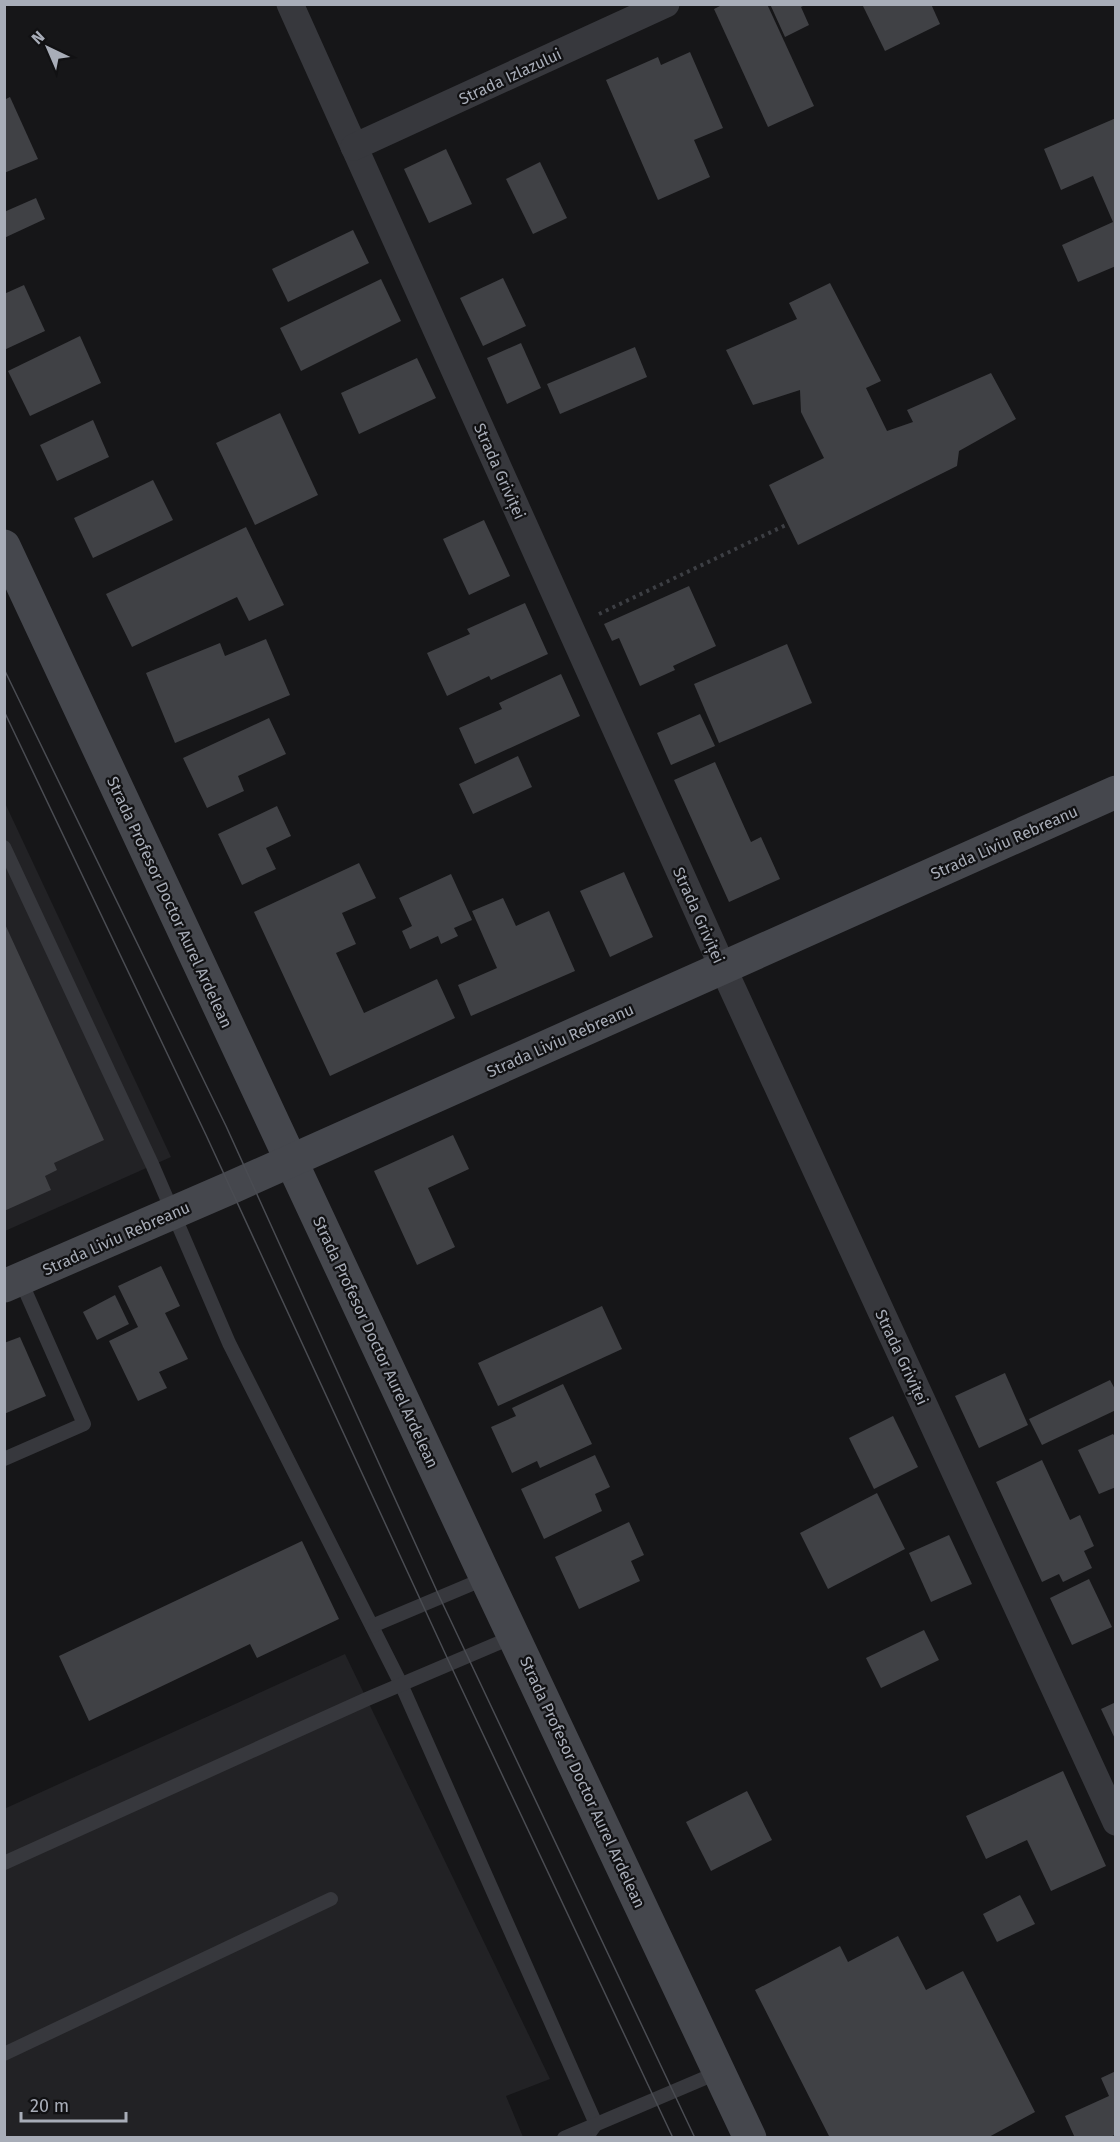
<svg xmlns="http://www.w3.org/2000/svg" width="1120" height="2142" viewBox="0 0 1120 2142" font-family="'Fira Sans',sans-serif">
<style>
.built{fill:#222225}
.building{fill:#404145}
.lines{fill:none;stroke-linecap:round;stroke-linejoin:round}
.path{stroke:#3d3f44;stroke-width:4;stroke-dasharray:3 4.5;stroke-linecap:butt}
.lane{stroke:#37383d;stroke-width:14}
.street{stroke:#37383d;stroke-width:27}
.secondary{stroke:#45474d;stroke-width:33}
.tram{stroke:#4a4c52;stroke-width:1.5}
.labels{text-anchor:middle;stroke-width:4.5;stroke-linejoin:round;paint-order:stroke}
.street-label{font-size:16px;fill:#a8adb8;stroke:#111113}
</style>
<rect width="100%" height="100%" fill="#161618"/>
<g class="built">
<polygon points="4,801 171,1157 5,1231 4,1231"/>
<polygon points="345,1654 550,2079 506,2096 523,2137 5,2137 4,1809"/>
</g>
<g class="building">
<polygon points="724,4 767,4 814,106 768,127 714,9"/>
<polygon points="770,4 807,4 801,7 809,25 785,37"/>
<polygon points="862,4 931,4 940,24 885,51"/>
<polygon points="690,52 723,128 694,140 710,177 658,200 606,80 658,57 661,65"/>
<polygon points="10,97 38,159 4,173 4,100"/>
<polygon points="1116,118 1116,266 1078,282 1062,245 1113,222 1093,176 1061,190 1044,149"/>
<polygon points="446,149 472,204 429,223 404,169"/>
<polygon points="540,162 567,218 533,234 506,179"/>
<polygon points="36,198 45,219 4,238 4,212"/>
<polygon points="353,230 369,263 288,302 272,269"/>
<polygon points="503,278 526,326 483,346 460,298"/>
<polygon points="381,279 401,321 301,371 280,328"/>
<polygon points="830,283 881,381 866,388 887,431 913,422 907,410 991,373 1016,419 959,451 957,466 798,545 769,485 824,458 801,412 800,390 753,405 726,350 797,319 789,303"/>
<polygon points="24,285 45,331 4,350 4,294"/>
<polygon points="80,336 101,383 30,416 8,371"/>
<polygon points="521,343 541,388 507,404 487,358"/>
<polygon points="635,347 647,377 560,414 547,384"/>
<polygon points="417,358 436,398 359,434 341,393"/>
<polygon points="280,413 318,495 255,525 216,443"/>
<polygon points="93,420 109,457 57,481 40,445"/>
<polygon points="153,480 173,520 93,558 74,518"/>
<polygon points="484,520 510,576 469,595 443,539"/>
<polygon points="246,527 284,605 249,621 237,597 132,647 106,594"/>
<polygon points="689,586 716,646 673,666 675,670 640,686 619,638 612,641 604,624"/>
<polygon points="525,603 548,654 491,680 489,676 447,696 427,653 470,634 467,629"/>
<polygon points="266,639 290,695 175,743 146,673 220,643 225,656"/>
<polygon points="787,644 812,703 719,743 694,684"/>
<polygon points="561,674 580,716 475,764 459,728 502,709 499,703"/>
<polygon points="700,714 715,746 671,765 657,733"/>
<polygon points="269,718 286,754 238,776 244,791 207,808 183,758"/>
<polygon points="518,756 532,787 473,814 459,784"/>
<polygon points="715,762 751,842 761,837 780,879 729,902 674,780"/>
<polygon points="277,806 291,836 266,848 276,869 242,885 218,834"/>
<polygon points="359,863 376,898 342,913 356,944 336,953 364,1013 437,979 455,1018 330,1076 254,912"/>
<polygon points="624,872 653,937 610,957 580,891"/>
<polygon points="451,874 472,920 454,928 458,936 441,944 438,936 410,949 402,931 412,926 399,898"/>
<polygon points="503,898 516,926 549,911 575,971 471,1016 458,985 497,968 472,911"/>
<polygon points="4,922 104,1140 54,1163 57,1170 45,1176 51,1190 4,1211"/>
<polygon points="453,1135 469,1169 428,1188 455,1247 417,1265 374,1171"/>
<polygon points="161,1266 180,1306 165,1313 188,1359 159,1372 167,1388 138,1401 109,1341 138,1327 118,1286"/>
<polygon points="115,1295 129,1324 97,1340 83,1312"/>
<polygon points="602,1306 622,1349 498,1406 478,1363"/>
<polygon points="20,1337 46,1396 4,1414 4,1343"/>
<polygon points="1005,1373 1028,1425 979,1448 955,1396"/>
<polygon points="1110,1380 1116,1391 1116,1410 1042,1445 1029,1419"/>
<polygon points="563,1384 592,1444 540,1468 537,1461 512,1473 491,1427 516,1416 512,1408"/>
<polygon points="893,1416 918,1467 874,1489 849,1438"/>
<polygon points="1113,1434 1116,1438 1116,1487 1099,1494 1078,1450"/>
<polygon points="595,1455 610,1487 595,1494 602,1511 544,1539 521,1489"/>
<polygon points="1042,1460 1070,1520 1080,1515 1094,1546 1084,1551 1092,1568 1063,1582 1059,1574 1042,1582 996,1482"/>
<polygon points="877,1493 905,1549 828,1589 800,1533"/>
<polygon points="629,1522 644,1555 631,1561 640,1581 579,1609 555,1557"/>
<polygon points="949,1535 972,1584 931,1602 909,1553"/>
<polygon points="302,1541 339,1619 257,1658 250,1644 89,1721 59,1656"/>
<polygon points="1089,1579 1112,1627 1072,1645 1050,1598"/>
<polygon points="924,1630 939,1660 881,1688 866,1658"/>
<polygon points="1116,1702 1116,1741 1101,1709"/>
<polygon points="1063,1771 1106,1866 1051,1891 1027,1840 986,1859 966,1816"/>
<polygon points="747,1791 772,1840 711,1871 686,1822"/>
<polygon points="1020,1895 1035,1924 997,1942 983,1914"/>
<polygon points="898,1936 926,1990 963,1971 1035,2112 987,2138 830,2138 755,1990 840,1946 848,1962"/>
<polygon points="1116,2071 1116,2134 1109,2138 1075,2138 1065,2116 1109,2096 1101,2078"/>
</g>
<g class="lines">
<polyline class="path" points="599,614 788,524"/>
<g class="lane">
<polyline points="4,847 152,1164 229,1343 401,1684 596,2124 586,2138"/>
<polyline points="4,1459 84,1424 20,1279"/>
<polyline points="372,1626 486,1578"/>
<polyline points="4,1863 367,1699 515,1636"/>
<polyline points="4,2054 331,1899"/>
<polyline points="564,2138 719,2072"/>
</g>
<g class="street">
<polyline points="290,4 723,968 1116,1822"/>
<polyline points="354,147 666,4"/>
</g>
<g class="secondary">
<polyline points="4,546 486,1578 750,2138"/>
<polyline points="4,1286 230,1188 1116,792"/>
</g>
<g class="tram">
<polyline points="4,669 226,1126 440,1598 695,2138"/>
<polyline points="4,711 206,1135 450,1664 673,2138"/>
</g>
</g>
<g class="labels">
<g class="street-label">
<text transform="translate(510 76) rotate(-25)" y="6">Strada Izlazului</text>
<text transform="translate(500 471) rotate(66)" y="6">Strada Griviței</text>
<text transform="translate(1004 842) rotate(-24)" y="6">Strada Liviu Rebreanu</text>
<text transform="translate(170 902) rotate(65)" y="6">Strada Profesor Doctor Aurel Ardelean</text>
<text transform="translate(699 915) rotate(66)" y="6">Strada Griviței</text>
<text transform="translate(560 1040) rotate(-24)" y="6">Strada Liviu Rebreanu</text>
<text transform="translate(116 1238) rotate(-24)" y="6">Strada Liviu Rebreanu</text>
<text transform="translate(376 1342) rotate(65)" y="6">Strada Profesor Doctor Aurel Ardelean</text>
<text transform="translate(902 1357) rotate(65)" y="6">Strada Griviței</text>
<text transform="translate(583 1782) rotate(65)" y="6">Strada Profesor Doctor Aurel Ardelean</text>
</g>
</g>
<rect width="1120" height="2142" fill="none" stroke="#a8adb8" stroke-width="12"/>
<g transform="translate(48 48) rotate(316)" stroke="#111113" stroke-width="4.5" paint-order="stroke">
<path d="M0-4.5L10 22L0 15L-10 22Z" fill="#a8adb8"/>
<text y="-9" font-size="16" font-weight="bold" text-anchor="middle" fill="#a8adb8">N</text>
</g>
<path d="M21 2112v9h105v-9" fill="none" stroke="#a8adb8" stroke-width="3"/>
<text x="30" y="2112" font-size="18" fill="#a8adb8" stroke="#111113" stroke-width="4.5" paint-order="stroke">20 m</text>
</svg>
